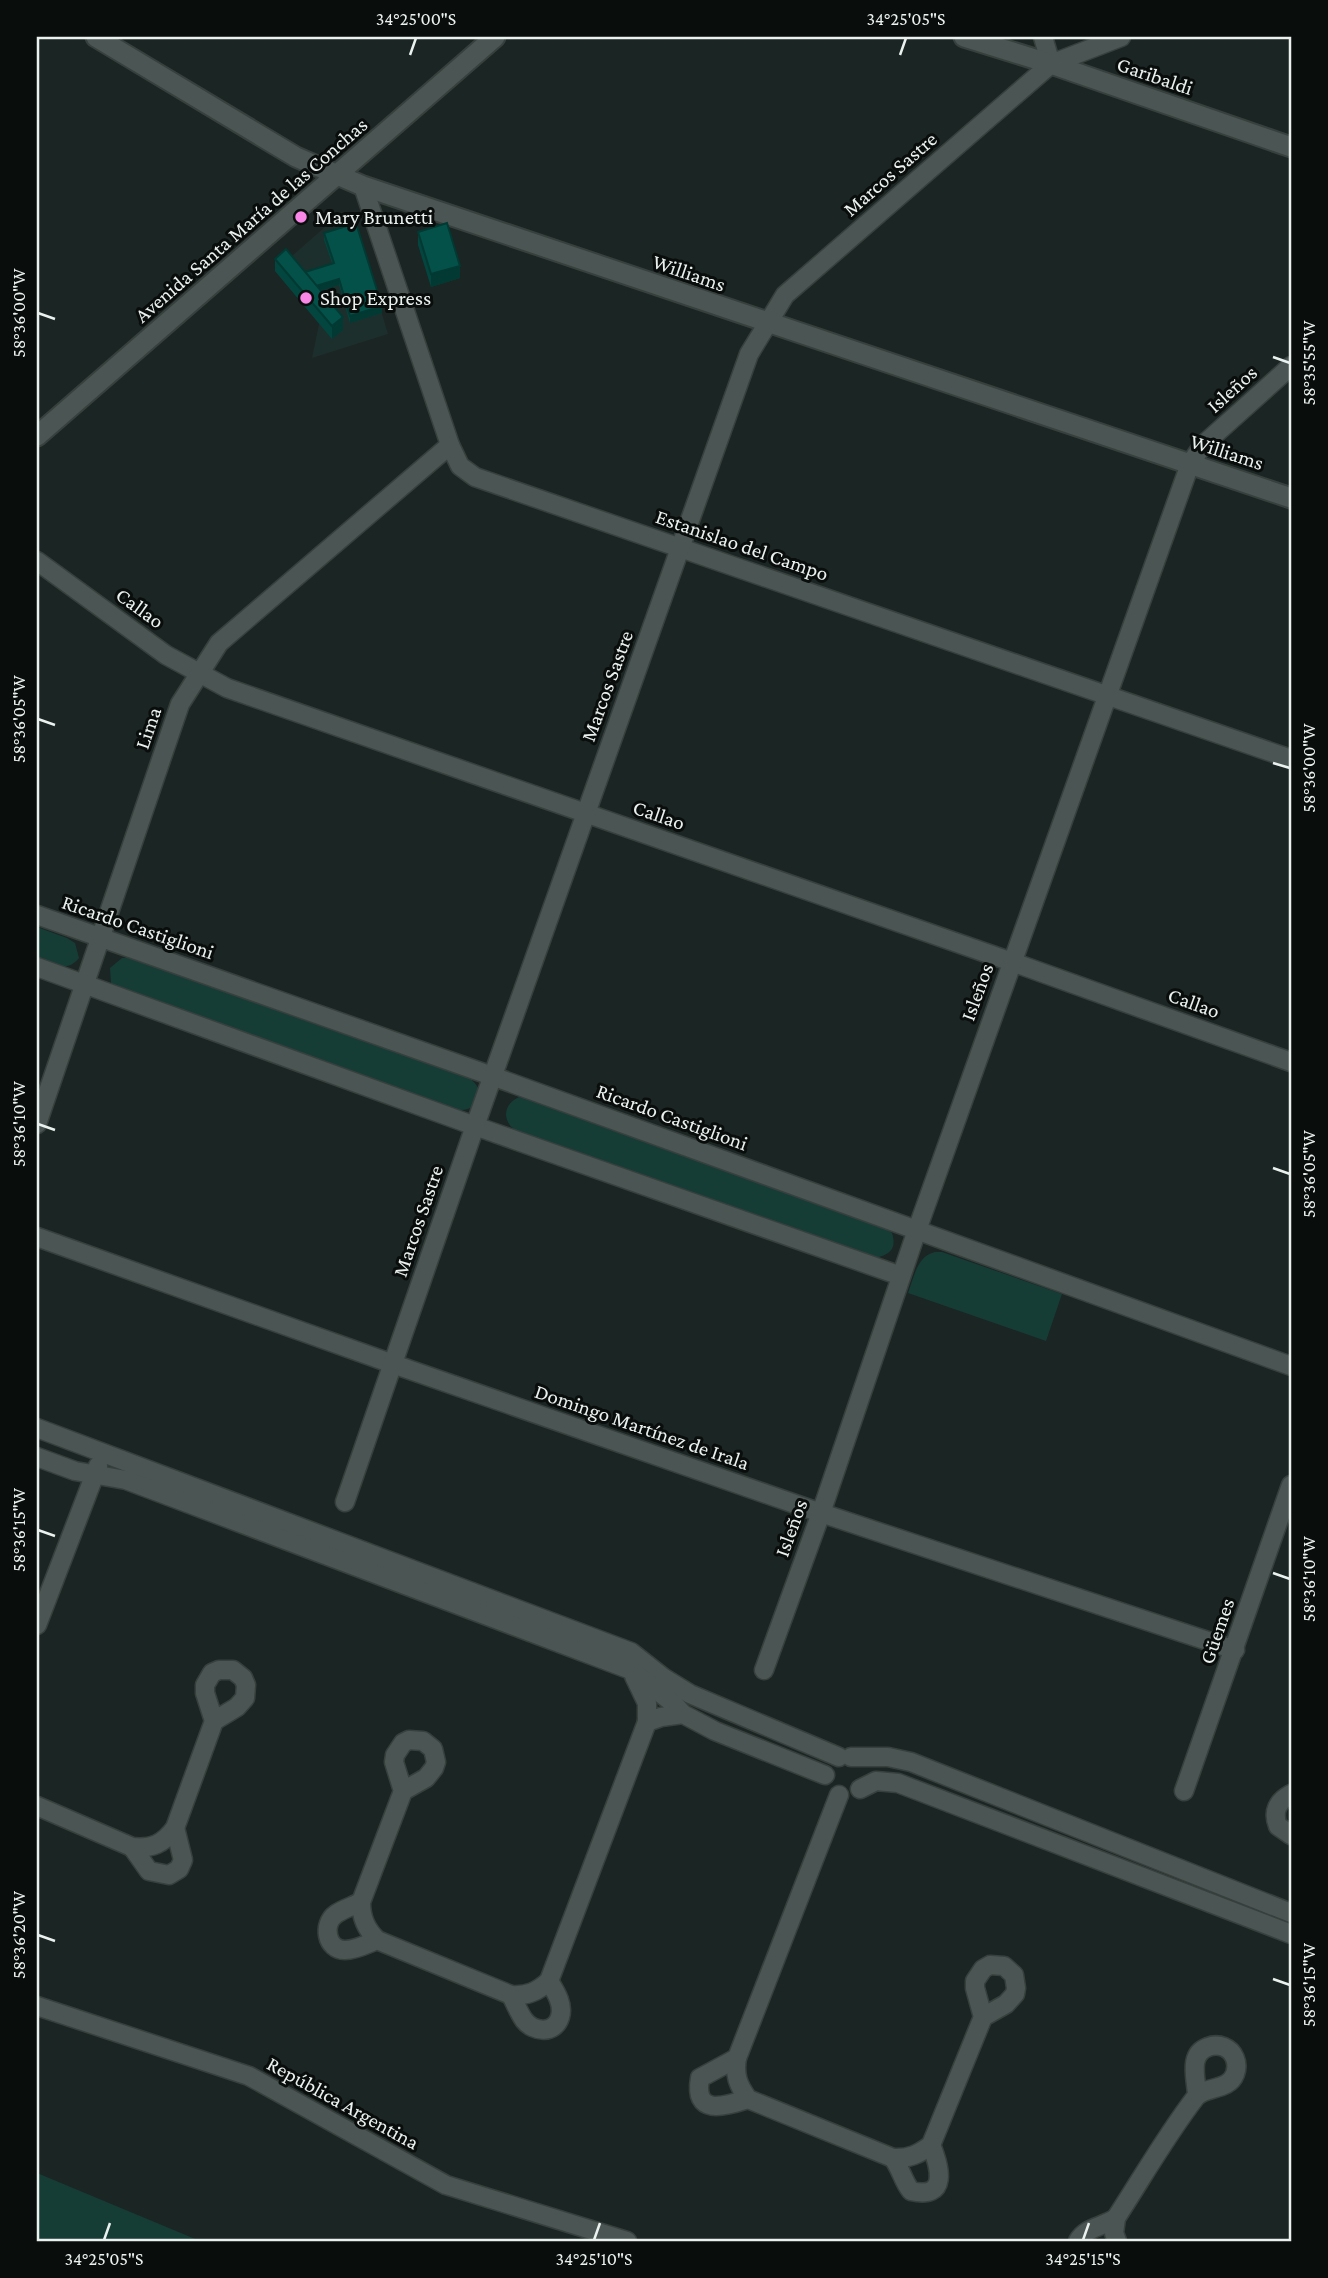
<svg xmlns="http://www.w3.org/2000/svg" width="1328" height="2278" viewBox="0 0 1328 2278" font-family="'Crimson Pro',serif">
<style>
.built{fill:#1d2f2c}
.green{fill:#163c36}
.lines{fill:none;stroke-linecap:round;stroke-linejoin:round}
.minor-casing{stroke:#38403e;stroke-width:21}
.tertiary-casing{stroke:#38403e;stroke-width:23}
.secondary-casing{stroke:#38403e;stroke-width:23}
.minor{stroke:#4b5654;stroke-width:18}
.tertiary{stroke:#4b5654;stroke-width:19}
.secondary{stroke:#4b5654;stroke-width:19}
.wall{fill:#03463f}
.shaded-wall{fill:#023933}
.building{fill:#035149;stroke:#023933;stroke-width:2}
.ticks{fill:none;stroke:#eaf1ef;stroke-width:2.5}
.poi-dot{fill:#f987e8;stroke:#090d0c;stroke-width:2.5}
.labels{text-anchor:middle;stroke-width:6;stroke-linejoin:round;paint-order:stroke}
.street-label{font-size:21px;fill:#eaf1ef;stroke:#090d0c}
.poi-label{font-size:21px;fill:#eaf1ef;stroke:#090d0c;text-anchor:start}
.neatline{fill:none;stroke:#eaf1ef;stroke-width:2.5}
.ticks-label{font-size:18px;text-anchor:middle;fill:#eaf1ef}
</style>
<rect width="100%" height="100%" fill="#1b2523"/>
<polygon class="built" points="342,212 353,216 388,334 312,358 319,324 275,271"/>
<g class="green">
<path d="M37 927 67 938 75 943 79 958C67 973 52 965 37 959Z"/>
<path d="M122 958H128L469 1078C488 1091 480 1112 457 1110L117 989 111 983 110 968Z"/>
<path d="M519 1097 527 1098 885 1228 892 1233C897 1249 890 1255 875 1258L515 1130C502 1121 503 1104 519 1097Z"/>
<path d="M935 1252H942L1062 1294 1046 1341 908 1293C914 1277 917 1256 935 1252Z"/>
<polygon points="37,2173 200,2241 37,2241"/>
</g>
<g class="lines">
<g class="minor-casing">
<g id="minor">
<polyline points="1043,37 1051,64"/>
<polyline points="363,186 450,445 460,466 475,477 1291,759"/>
<polyline points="37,561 166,655 227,688 1012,962 1291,1062"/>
<polyline points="37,915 492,1076 1291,1366"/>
<polyline points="37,967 475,1126 901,1276"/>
<polyline points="37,1124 180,704 219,643 450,445"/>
<polyline points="37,1237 393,1364 821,1513 1235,1650"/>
<polyline points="37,1428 631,1652 664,1678 690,1694 839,1757"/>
<polyline points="37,1457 75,1471 126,1480 631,1670 674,1704 683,1714 715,1731 825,1775"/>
<polyline points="345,1502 475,1126 749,354 785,295 1051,64 1121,37"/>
<polyline points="37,1625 98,1466"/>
<polyline points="764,1670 821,1513 917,1230 1190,464 1203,445 1291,366"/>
<polyline points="634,1676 647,1703 647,1722 661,1717 683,1714"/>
<polyline points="851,1757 888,1757 911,1762 1291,1913"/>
<polyline points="860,1789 876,1781 898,1783 1291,1934"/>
<path d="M403 1791 426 1778 434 1768 436 1762 433 1749 423 1741 409 1740 403 1743 395 1755 394 1762 403 1791 361 1902C361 1918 366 1929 377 1940L511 1995C527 1996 537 1992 549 1981L647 1722"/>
<polyline points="1184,1791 1291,1485"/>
<path d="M1291 1794C1278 1801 1272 1811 1278 1826L1291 1835"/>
<path d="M839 1795 737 2058C734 2075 738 2085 748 2099L893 2158C909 2159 919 2154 931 2145L983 2017 1006 2004 1015 1994 1016 1988 1014 1975 1004 1966 990 1965 983 1969 975 1981V1988L983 2017"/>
<path d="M37 1806 132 1847C152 1849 163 1844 175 1828L214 1721 237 1707 245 1698 246 1685 243 1678 233 1670H219L212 1673 205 1685V1693L214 1721"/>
<polyline points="132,1847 149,1871 169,1875 179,1869 183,1860 175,1828"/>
<path d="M361 1902C353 1906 343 1909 336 1914 322 1924 326 1950 345 1950 356 1950 367 1944 377 1940"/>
<path d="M511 1995C515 2003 519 2013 524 2020 534 2033 555 2034 560 2017 564 2004 555 1991 549 1981"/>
<polyline points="37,2006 249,2076 446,2185 627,2241"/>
<path d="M737 2058 700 2078C693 2117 725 2106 748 2099"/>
<path d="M893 2158C901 2169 903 2181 911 2191 949 2200 940 2167 931 2145"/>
<path d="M1078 2241C1086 2227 1103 2227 1116 2218"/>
<path d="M1117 2241 1114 2233 1116 2218C1142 2178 1166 2136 1195 2098 1205 2085 1228 2092 1235 2074 1239 2063 1234 2051 1224 2047 1219 2045 1213 2045 1208 2047 1188 2054 1196 2078 1197 2094"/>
</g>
</g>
<g class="tertiary-casing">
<g id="tertiary">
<polyline points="96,37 296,157 363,186 1291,498"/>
<polyline points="964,37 1051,64 1291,147"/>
</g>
</g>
<g class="secondary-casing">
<polyline id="secondary" points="37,436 495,37"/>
</g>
<use href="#minor" class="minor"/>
<use href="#tertiary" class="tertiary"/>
<use href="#secondary" class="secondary"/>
</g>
<g class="wall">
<polygon points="418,232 460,278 431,287 418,245"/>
<polygon points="324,233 382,313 350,323 339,285 321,291 343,330 332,339 275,271 275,259 305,272 332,263 324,240"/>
</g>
<g class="shaded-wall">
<polygon points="460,266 460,278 431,287 431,274"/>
<polygon points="339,279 339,285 312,294 312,287"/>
<polygon points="382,306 382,313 350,323 350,316"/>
<polygon points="343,317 343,330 332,339 332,326"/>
</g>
<g class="building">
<polygon points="356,223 382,306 350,316 339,279 316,286 305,272 334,263 324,233"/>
<polygon points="447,223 460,266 431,274 418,232"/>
<polygon points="286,249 343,317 332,326 275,259"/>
</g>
<path class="ticks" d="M410 55 416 38M900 55 906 38M38 313 55 319M1273 357 1290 363M38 719 55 725M1273 763 1290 768M38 1124 55 1130M1273 1168 1290 1174M38 1530 55 1536M1273 1573 1290 1579M38 1935 55 1941M1273 1979 1290 1985M104 2240 110 2223M594 2240 600 2223M1083 2240 1089 2223"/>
<g class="poi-dot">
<circle cx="301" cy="217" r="7"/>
<circle cx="306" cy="298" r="7"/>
</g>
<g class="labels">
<g class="street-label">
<text transform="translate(1155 76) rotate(19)" y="7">Garibaldi</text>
<text transform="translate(890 174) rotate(-41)" y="7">Marcos Sastre</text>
<text transform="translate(251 220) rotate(-41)" y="7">Avenida Santa María de las Conchas</text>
<text transform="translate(689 273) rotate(19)" y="7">Williams</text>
<text transform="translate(1232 389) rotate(-42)" y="7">Isleños</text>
<text transform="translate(1227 452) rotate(18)" y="7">Williams</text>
<text transform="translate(742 545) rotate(19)" y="7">Estanislao del Campo</text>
<text transform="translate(140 608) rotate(36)" y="7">Callao</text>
<text transform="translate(607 686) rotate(-70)" y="7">Marcos Sastre</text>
<text transform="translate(148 728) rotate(-71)" y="7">Lima</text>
<text transform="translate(659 815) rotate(19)" y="7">Callao</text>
<text transform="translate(138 927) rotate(19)" y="7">Ricardo Castiglioni</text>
<text transform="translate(977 992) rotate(-70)" y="7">Isleños</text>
<text transform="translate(1194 1003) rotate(20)" y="7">Callao</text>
<text transform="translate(672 1117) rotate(20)" y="7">Ricardo Castiglioni</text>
<text transform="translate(418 1221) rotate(-71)" y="7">Marcos Sastre</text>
<text transform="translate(642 1427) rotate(19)" y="7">Domingo Martínez de Irala</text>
<text transform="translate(791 1528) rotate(-70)" y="7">Isleños</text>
<text transform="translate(1217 1631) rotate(-71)" y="7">Güemes</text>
<text transform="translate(343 2103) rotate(29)" y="7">República Argentina</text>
</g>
<g class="poi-label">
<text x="315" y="224">Mary Brunetti</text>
<text x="320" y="305">Shop Express</text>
</g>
</g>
<rect width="1328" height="2278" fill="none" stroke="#090d0c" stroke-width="77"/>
<rect x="38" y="38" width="1252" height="2202" class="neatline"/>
<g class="ticks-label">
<text x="416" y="25">34°25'00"S</text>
<text x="906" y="25">34°25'05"S</text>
<text transform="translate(19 313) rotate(-90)" y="6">58°36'00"W</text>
<text transform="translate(1309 363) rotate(-90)" y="6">58°35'55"W</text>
<text transform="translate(19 719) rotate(-90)" y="6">58°36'05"W</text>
<text transform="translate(1309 768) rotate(-90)" y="6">58°36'00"W</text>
<text transform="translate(19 1124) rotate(-90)" y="6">58°36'10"W</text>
<text transform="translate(1309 1174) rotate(-90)" y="6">58°36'05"W</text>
<text transform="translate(19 1530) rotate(-90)" y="6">58°36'15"W</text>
<text transform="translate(1309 1579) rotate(-90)" y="6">58°36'10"W</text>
<text transform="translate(19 1935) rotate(-90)" y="6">58°36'20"W</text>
<text transform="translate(1309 1985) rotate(-90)" y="6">58°36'15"W</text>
<text x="104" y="2265">34°25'05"S</text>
<text x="594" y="2265">34°25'10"S</text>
<text x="1083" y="2265">34°25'15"S</text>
</g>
</svg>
